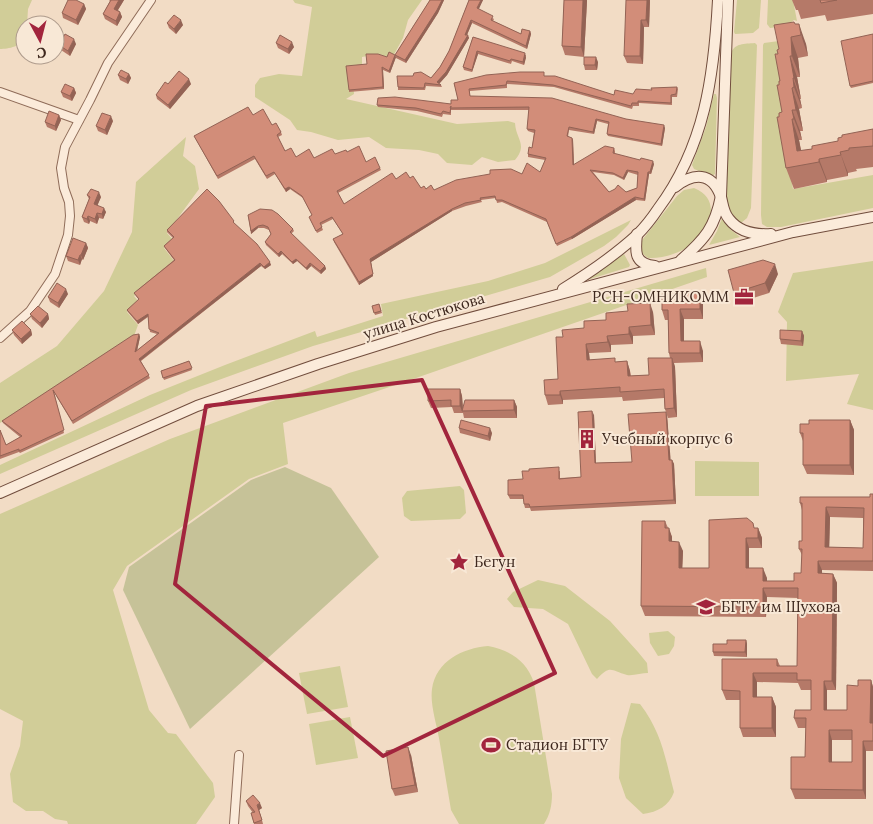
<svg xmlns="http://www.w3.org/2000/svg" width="873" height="824" viewBox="0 0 873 824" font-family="Lora,serif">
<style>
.green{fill:#d1cd98}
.cemetery{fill:#c6c298}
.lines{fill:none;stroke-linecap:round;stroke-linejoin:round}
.minor-casing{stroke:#8f6c59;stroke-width:10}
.secondary-casing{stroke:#714d3d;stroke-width:12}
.minor{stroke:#fbebda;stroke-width:8}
.secondary{stroke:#fbebda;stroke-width:10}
.wall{fill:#b57968;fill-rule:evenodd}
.shaded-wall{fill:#936355}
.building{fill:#d28d79;stroke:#936355;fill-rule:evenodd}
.marked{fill:none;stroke:#a2253d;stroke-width:4;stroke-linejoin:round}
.labels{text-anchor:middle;stroke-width:4;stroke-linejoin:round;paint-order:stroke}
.poi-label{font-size:15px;fill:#3e281e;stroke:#f8e8d6;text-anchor:start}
.street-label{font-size:15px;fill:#3e281e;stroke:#f8e8d6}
</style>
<rect width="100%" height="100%" fill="#f2dcc5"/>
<g class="green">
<path d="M0 0H32L28 9 27 25H25C25 29 26 34 25 38 23 46 8 49 0 49Z"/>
<path d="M293 0H422L408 20 403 38 391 60 379 54 362 57V66L352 68 354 94 346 99 457 124 508 121 515 123C516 140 528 144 515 160L498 162 482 157 472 165 447 163 438 154 419 150 386 148 369 137 338 140 311 132 297 130 290 120 255 97V85L260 78 279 74 302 76 312 7 295 3Z"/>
<polygon points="737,0 761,0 759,28 753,33 735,34 734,32"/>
<polygon points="768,0 793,0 797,21 794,20 786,26 770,28 767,24"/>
<polygon points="779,41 784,138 793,189 873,175 873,208 781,227 767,227 762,224 761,215 763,45 764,43"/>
<path d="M755 43 757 45 751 208 747 218 741 223C730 216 727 204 725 191L731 53C735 43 744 44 755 43Z"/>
<polygon points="714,94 716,94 717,98 715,174 712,176 694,169 692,165 706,127"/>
<polygon points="186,137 183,156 195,166 199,189 167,233 173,240 164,248 175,262 134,296 139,302 127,312 138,325 134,336 0,423 0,383 57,346 104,291 132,232 136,182"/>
<path d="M694 188C722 199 711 230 692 244 681 253 662 259 648 258L643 254 640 246 643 239 677 196 684 190Z"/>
<polygon points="722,218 731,230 740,237 709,245 717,231"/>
<polygon points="631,220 628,225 616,237 604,246 550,277 313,346 191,390 0,474 0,465 150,395 225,365 315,331 317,337 383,316 381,304 488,281 545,263"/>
<polygon points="624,254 630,265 629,267 587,280"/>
<polygon points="873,261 873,410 847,404 859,374 786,381 787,322 778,312 793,273"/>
<polygon points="706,268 707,277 416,378 283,423 288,464 249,479 127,566 113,590 149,710 168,733 176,734 213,783 215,797 196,824 68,824 67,821 55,819 43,811 26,811 13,802 10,774 20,746 23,721 0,709 0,514 170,439 349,373"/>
<polygon points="695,461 759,462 759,496 695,496"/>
<polygon points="460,486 464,490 466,513 460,519 411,521 404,516 402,498 407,491"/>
<path d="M538 580 565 586 610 621 638 652 647 663 648 673C642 673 633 676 627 675 611 671 611 664 597 679L592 674 568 624 543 609 514 607 507 599 513 592Z"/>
<polygon points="668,631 675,637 674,646 669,654 658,656 650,643 649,633"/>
<path d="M488 646C510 650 527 661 534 683L552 794C552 805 550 815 544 824H459L451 810C447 786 443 762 439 738 436 722 430 704 432 689 436 661 463 648 488 646Z"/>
<polygon points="340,666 348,707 307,714 299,673"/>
<path d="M631 703 640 704C662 733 665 757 674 792 669 806 658 812 643 814L626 798 619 778 621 739Z"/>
<polygon points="350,717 358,758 316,765 309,724"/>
</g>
<polygon class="cemetery" points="285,467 331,488 379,557 190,729 123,590 129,567 251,480"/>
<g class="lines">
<g class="minor-casing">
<g id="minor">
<polyline points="0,92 79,120"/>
<polyline points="0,338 30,311 55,274 68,235 70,216 69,202 64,188 61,168 65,147 90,100 108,63 151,0"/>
<polyline points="234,824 239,755"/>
</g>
</g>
<g class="secondary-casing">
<g id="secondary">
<path d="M675 187C693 173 712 171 721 197 723 204 723 212 729 219 739 232 755 235 771 234"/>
<path d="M637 234C635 252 634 264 655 266"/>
<path d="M681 260C705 239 715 227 721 196L728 0"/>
<path d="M563 289C589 273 614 256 637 235 645 227 652 218 658 209 705 146 714 76 718 0"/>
<polyline points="0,493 197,406 318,364 436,327 793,232 873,217"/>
</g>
</g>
<use href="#minor" class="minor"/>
<use href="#secondary" class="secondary"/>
</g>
<g class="wall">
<polygon points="109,0 124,0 118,10 120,12 122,17 117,26 105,19 103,14 110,1"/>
<polygon points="430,0 444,0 438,13 406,63 396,58 395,55"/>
<polygon points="469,0 483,0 478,9 494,19 493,21 521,34 530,31 531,34 527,49 472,23 467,35 469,38 447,75 439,84 441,85 442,87 426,86 425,90 398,90 398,87 431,78 440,67 449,51"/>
<polygon points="564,0 587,0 584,57 565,55 562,46"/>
<polygon points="650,0 649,27 644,27 643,64 627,63 624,56"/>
<polygon points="792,0 873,0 873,14 827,21 825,15 801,19 798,10 796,10"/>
<polygon points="84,4 86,9 78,25 63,18 62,13"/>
<polygon points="167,23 183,25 176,34 169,28"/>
<polygon points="795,24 806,44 808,56 798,58 800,77 797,77 801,99 800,99 802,108 799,109 803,131 800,131 802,140 799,140 801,151 812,149 838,141 873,129 873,167 856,169 857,171 848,173 848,176 827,180 827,182 794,189 786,168 779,117 782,112 778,54 779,49"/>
<polygon points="873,34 873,83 851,88 850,86"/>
<polygon points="473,37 526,55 524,65 512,61 511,64 478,54 472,72 464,70 463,67"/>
<polygon points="276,43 294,47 289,54 278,48"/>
<polygon points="76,44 70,56 61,50 59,45"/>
<polygon points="387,57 396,57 390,73 383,70 384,89 349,92 349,90 367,64"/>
<polygon points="598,62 597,70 585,70 584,65"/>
<polygon points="129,74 131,78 128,84 120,80 118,75"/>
<path d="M545 76 614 95 633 94 652 90 677 87 678 89 677 97H672V105L639 103V106H633L632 109 554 87 507 84V88L470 91V96L626 119 665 128 662 146 608 136 607 134 608 124 597 121 594 134 569 130 568 137 572 138 573 140 574 165 614 148 615 151V154L654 164 651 174H649L645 201 636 200 572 239 557 246 547 222 502 202 497 203 496 198 481 200 482 202 466 206 452 211 371 262 373 276 359 285 334 242 333 239 343 234 333 219 321 225 323 230 317 233 310 219 312 215 303 198 290 189 286 192 275 174 267 179 255 159 218 179 194 136 253 115 272 125 281 132 282 135 278 137 285 151 296 157 314 158 347 152 366 162 380 168 381 170 338 193 344 204 396 179 410 178 421 188 434 190 522 174 540 172 545 160 528 157V154L532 148 534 133 528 131 527 129 529 110H451V115L443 114 442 117 417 111 378 107 377 105 451 104 458 100 454 83ZM593 172 614 175 624 180 628 172 638 175 637 188 626 192H609Z"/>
<polygon points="168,84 191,84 170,109 157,99 156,95"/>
<polygon points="74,88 76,93 72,101 63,97 61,92"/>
<polygon points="59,115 61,120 56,131 47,127 45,122"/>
<polygon points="113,121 107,135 98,131 96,126"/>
<polygon points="87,195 101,197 97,205 106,212 103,219 99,218 97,224 90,221 89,224 84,222 82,217 89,199"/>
<polygon points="248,215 293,229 294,231 291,234 325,266 326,269 321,274 311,266 307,270 297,261 293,264 282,254 279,257 266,245 265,242 271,234 269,230 264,228 258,228 251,234"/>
<polygon points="235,223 234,224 271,265 265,269 261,266 141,361 150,378 73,424 54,392 64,433 20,453 19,452 0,459 0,430 6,445 20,437 3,423 2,421 139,334 140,337 137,351 157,334 150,332 148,317 138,324 128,312 127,310 139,300 134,293 174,260 165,248 164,246 173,238 167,232 167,230"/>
<polygon points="86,243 88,248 83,260 82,259 80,265 68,261 66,256"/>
<polygon points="778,274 769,293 738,303 734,293"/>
<polygon points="68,294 59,308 50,302 48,297"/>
<polygon points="703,303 703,319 684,319 684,341 703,351 703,362 674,363 675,367 677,417 668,418 665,409 664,398 623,401 622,397 563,400 563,404 548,405 545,395 558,379 563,337 606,320 653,312 655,335 633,336 633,344 611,345 611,352 589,353 590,360 616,362 627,361 630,371 631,376 649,375 670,358 669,353 668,320 665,320 662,310"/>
<polygon points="379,304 382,313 375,315 372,306"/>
<polygon points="30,314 48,314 49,319 42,328 32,319"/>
<polygon points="12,330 31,330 32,335 22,344 14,335"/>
<polygon points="802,331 804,336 803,346 781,344 780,339"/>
<polygon points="189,361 192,370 164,380 161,371"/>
<polygon points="460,389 462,396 463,408 514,400 517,407 517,418 464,418 463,413 454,413 452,407 431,408 428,401"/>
<polygon points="594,415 596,463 632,462 667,415 670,460 672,460 674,464 676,504 531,511 530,508 525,508 524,504 524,499 510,499 508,495 523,479 560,471 560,478 581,477"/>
<polygon points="850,420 854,430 854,475 807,474 803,465 803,441 800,433 809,424"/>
<polygon points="459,428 492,433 490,441 460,433"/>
<path d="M873 494V571L822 570V573L833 574 837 583 836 690H827V710H847L858 686 871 680 873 687V751H866V799H795L791 789 805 757 806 728H798L794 718 811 710V690H801L798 683 757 682V697H772L776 707V737H743L740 728V700H726L722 690 777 659 780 666H797L798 598 767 597 766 617 645 616 641 606 665 521 672 537V541L683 551 682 568H709L755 528H758L762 538V548H749V568L767 578V581H794L801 573 802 555 799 549 802 541V510L800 503 870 497ZM830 517 863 518V548L829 547ZM832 740H852V762H832Z"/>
<polygon points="746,640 747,644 747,657 714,656 713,652 727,644"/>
<polygon points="411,755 418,792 395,796 392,789"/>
<polygon points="246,801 262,808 259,810 263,824 254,824 251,813 253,813 248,806"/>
</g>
<g class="shaded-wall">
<polygon points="119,0 124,0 116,13 114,9"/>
<polygon points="442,0 444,0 438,13 406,63 405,60"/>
<polygon points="481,0 483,0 478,11 477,8"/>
<polygon points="583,0 587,0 587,1 584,57 581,47"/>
<polygon points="647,0 650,0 649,27 646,20"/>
<polygon points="84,4 86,9 78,25 76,20"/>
<polygon points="120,12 122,17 117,26 116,21"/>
<polygon points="181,20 183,25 176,34 174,29"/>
<polygon points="471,20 472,23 466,37 465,35"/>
<polygon points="641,20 644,27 643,64 640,56"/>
<polygon points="799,24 806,44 808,56 801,35"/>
<polygon points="530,31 531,34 527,49 526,46"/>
<polygon points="468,35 469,38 447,75 438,85 437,82"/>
<polygon points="791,37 798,58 800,77 792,56"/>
<polygon points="74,39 76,44 70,56 68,51"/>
<polygon points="292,42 294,47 289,54 288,49"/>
<polygon points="477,51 478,54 472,72 472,70"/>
<polygon points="525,53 526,58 524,65 523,62"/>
<polygon points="395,55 396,57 390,73 389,71"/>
<polygon points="790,56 797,77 801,99 794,78"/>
<polygon points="596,57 598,62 597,70 595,65"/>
<polygon points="382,67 383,70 384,89 383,87"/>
<polygon points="129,74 131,78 128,84 126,79"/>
<polygon points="793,78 800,99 802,108 794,87"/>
<polygon points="189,79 191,84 170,109 168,105"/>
<polygon points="74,88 76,93 72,101 70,96"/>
<polygon points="792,88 799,109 803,131 796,110"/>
<polygon points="792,110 800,131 802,140 794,119"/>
<polygon points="59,115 61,120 56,131 55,126"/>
<polygon points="111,116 113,121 107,135 105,130"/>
<polygon points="596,119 597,121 594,134 593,132"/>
<polygon points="792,119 799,140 804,165 797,151"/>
<polygon points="664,125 665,128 662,146 661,144"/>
<polygon points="572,138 573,140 574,168 573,165"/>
<polygon points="840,152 848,173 848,176"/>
<polygon points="819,159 827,180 827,182 819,162"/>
<polygon points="653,161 654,164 651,174 650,172"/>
<polygon points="627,170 628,172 624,180 623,178"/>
<polygon points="648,172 649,174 645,201 644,199"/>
<polygon points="289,187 290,189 286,192 285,189"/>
<polygon points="99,192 101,197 96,209 94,204"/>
<polygon points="635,197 636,200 572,239 571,237"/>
<polygon points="104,208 106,212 103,219 102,214"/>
<polygon points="452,209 452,211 371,262 373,276 359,285 359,282 370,259"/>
<polygon points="97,213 99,218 97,224 95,219"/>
<polygon points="88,216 90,221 89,224 87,219"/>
<polygon points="258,226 258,228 251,234 251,231"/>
<polygon points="86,243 88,248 83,260 81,255"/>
<polygon points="281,251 282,254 279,257 278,254"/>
<polygon points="80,255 82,259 80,265 78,260"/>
<polygon points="296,259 297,261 293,264 292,262"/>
<polygon points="270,262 271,265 265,269 264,267"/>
<polygon points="260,263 261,266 140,361 139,359"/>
<polygon points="310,263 311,266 307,270 306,268"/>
<polygon points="775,264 778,274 769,293 765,283"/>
<polygon points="325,266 326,269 321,274 320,271"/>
<polygon points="66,289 68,294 59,308 58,303"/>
<polygon points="700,293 703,303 703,319 700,309"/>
<polygon points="650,303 653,312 655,335 651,325"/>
<polygon points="680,309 684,319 684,351 681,341"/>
<polygon points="48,314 49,319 42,328 40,323"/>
<polygon points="148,314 148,316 138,324 137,321"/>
<polygon points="629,327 633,336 633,344 629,334"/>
<polygon points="31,330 32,335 22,344 21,339"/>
<polygon points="802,331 804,336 803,346 801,341"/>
<polygon points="139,334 140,337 136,355 135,352"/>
<polygon points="607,336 611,345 611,352 608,342"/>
<polygon points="700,341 703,351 703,362 700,353"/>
<polygon points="586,344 589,353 590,369 587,360"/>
<polygon points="672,358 675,367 677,417 674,408"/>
<polygon points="627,361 630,371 631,386 628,376"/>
<polygon points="460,389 462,396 463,411 462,411 460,406"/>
<polygon points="560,391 563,400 563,404 560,395"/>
<polygon points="514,400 517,407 517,418 514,410"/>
<polygon points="592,411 594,415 596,467 595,463"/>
<polygon points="666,412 667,415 671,464 669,460"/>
<polygon points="850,420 854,430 854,475 850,465"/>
<polygon points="490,428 492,433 490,441 488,436"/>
<polygon points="672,460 674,464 676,504 674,500"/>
<polygon points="826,507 830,517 829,557 825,547"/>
<polygon points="669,528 672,537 672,551 669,541"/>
<polygon points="758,528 762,538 762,548 758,538"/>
<polygon points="746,538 749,548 749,578 746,568"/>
<polygon points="679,542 683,551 682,577 679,568"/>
<polygon points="818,561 822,570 822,583 818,573"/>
<polygon points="763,568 767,578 767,588 763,581"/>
<polygon points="833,574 837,583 836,690 832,681"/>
<polygon points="763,588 767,597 766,617 763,607"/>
<polygon points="746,640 747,644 747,657 745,652"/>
<polygon points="753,673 757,682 757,707 753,697"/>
<polygon points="871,680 873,687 873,731 870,723"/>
<polygon points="824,681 827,690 827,719 824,710"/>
<polygon points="772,697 776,707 776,737 772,728"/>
<polygon points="829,730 832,740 832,771 829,762"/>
<polygon points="863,741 866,751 866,799 863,790"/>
<polygon points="408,747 411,755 418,792 415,785"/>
<polygon points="260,803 262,808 259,810 263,824 257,805"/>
</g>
<g class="building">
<polygon points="68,0 76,0 84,4 76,20 62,13"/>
<polygon points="111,0 119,0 114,9 120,12 116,21 103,14"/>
<polygon points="430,0 442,0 437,10 405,60 395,55"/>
<polygon points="469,0 481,0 477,8 493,16 491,20 521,34 522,29 530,31 526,46 471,20 465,35 468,35 446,72 437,82 441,85 425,83 424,88 398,87 397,76 413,76 414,73 421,72 431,78 440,67 449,51"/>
<polygon points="564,0 583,0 581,47 562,46"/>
<polygon points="626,0 647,0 646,20 641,20 640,56 624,56"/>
<polygon points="820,0 837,0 821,3"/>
<polygon points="174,15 181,20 174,29 167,23"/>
<polygon points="794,22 795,24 799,24 801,35 791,37 792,56 790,56 794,78 793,78 794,87 792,88 796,110 792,110 794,119 792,119 797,151 812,149 812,146 838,141 838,138 842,137 842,135 873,129 873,146 849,148 849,150 840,152 841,155 819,159 819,162 786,168 777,117 779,117 779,113 782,112 777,85 779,85 779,81 780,81 775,54 778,54 777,50 779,49 774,25"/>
<polygon points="65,34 74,39 68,51 59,45"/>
<polygon points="873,34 873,81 850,86 841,41"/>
<polygon points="280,35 292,42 288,49 276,43"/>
<polygon points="473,37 525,53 523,62 511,59 510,61 477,51 472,70 463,67"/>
<polygon points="389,52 395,55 389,71 382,67 383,87 349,90 346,66 367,64 366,54 378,54 387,57"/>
<polygon points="584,57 596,57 595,65 584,65"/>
<polygon points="121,70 129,74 126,79 118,75"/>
<polygon points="179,71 189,79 168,105 156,95 165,82 168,84"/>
<path d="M520 72H544V76H555L614 95 615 90 633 94 636 89 652 90 651 88 677 87 676 94 671 95V103L638 101V103H632L631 106 553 85 507 81 506 85 469 89 470 96 552 98 626 119 664 125 661 144 607 134 609 122 596 119 593 132 569 127 567 136 572 138 573 165 605 146 614 148 613 153 640 160 641 158 653 161 650 172H648L644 199 635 197 571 237 556 244 546 219 502 200H496L495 196 480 198 481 200 465 203 452 209 370 259 373 274 359 282 333 239 343 234 332 217 320 223 322 227 316 231 309 217 312 215 302 196 289 187 285 189 274 172 266 176 254 156 217 176 194 136 248 107 253 115 263 109 272 125 276 123 281 132 277 135 285 151 291 148 296 157 309 149 314 158 332 149 335 154 346 150 347 152 359 146 366 162 375 157 380 168 337 191 344 204 392 173 396 179 406 172 410 178 413 176 421 188 424 186 426 189 431 185 434 190 456 180 490 174V170L511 169 522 174 527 163 540 172 546 158 528 154 529 147 532 148 535 130 527 129 529 107 450 108 451 106 450 113 443 111 441 114 416 108 377 105 378 98 395 97 451 104V100H458L454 83 486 75ZM590 170 613 173 623 178 627 170 638 172 637 188 626 192 618 185 615 189 609 192Z"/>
<polygon points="65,84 74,88 70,96 61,92"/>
<polygon points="49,111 59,115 55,126 45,122"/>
<polygon points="102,113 111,116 105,130 96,126"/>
<polygon points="91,189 99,192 94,204 104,208 102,214 97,213 95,219 88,216 87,219 82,217 90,197 87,195"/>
<polygon points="207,189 219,201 234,221 233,222 257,244 270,262 264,267 260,263 139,359 149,375 72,421 53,390 64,430 19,451 19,449 0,456 0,430 6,445 22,436 2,421 133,335 139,334 135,352 159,333 149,329 148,314 137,321 127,310 139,299 134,293 175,260 164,246 174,237 167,230"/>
<polygon points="260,209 272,210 278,214 293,229 290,232 325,266 320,271 310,263 306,268 296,259 292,262 281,251 278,254 265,242 271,234 268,227 263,225 258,226 251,231 248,215"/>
<polygon points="73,238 86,243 81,255 80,255 78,260 66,256"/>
<polygon points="763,260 775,264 765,283 734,293 728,270"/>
<polygon points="57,283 66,289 58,303 48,297"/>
<polygon points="700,293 700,309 680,309 681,341 700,341 700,353 669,353 668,310 662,310 662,294"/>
<polygon points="650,303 651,325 629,327 629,334 607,336 608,342 586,344 587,360 615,358 615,362 627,361 628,376 649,375 648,358 672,358 674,408 665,409 664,389 620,392 620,387 560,391 560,395 545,395 544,380 558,379 556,337 563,337 562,330 584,328 584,321 606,320 606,313 628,311 627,304"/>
<polygon points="379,304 381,311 374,313 372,306"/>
<polygon points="38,306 48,314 40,323 30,314"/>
<polygon points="22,321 31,330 21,339 12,330"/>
<polygon points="780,330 802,331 801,341 780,339"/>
<polygon points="189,361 192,368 163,378 161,371"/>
<polygon points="428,389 460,389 460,406 451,406 451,400 428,401"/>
<polygon points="465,400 514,400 514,410 462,411"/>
<polygon points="592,411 595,463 632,462 628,414 666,412 669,460 672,460 674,500 530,507 529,504 524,504 523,495 508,495 508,480 523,479 522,471 529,471 529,469 559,467 559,479 581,477 578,412"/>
<polygon points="461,420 490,428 488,436 459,428"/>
<polygon points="809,420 850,420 850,465 803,465 803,433 800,433 800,424 809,424"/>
<path d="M870 494H873V561H818V573L833 574 832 681H824V710H847V685L858 686V680H871L870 723H873V741H863V790L791 789V757H805L806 718H794L795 710H811V680H797V673H753V697H772V728H740V691L722 690V659H777V666H797L798 588H763V607L641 606 642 521H665V528H669V541L679 542V568H709V520L747 518 753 523 754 528H758V538H746V568H763V581H794V573H801L802 549H799V541H802V503H800V497H870ZM826 507 864 508 863 548 825 547ZM829 730H852V762H829Z"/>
<polygon points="727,640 746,640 745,652 713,652 713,644 727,644"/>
<polygon points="408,747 415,785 392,789 386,751"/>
<polygon points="253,795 260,803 257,805 262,820 254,823 251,813 255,812 246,801"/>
</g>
<path class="marked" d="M422 380 555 673 383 756 175 584 206 406Z"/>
<defs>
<g id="office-bare" transform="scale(1.5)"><path d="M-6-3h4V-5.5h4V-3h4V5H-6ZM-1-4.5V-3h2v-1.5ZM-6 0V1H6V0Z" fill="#a2253d" stroke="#f8e8d6" stroke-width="2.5" paint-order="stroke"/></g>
<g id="building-bare" transform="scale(1.5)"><path d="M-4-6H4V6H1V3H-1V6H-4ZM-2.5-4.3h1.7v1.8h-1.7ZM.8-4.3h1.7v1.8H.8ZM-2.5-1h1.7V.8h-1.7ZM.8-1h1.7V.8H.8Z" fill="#a2253d" stroke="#f8e8d6" stroke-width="2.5" paint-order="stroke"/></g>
<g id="sight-bare" transform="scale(1.5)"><path d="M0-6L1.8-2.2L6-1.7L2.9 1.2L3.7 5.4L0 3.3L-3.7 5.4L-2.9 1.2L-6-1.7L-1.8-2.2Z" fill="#a2253d" stroke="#f8e8d6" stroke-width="2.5" paint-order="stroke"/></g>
<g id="university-bare" transform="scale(1.5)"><path d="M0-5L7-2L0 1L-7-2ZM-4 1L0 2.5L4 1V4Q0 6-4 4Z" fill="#a2253d" stroke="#f8e8d6" stroke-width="2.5" paint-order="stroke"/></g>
<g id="stadium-bare" transform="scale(1.5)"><path d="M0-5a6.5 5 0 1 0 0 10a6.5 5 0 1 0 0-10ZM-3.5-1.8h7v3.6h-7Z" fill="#a2253d" stroke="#f8e8d6" stroke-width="2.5" paint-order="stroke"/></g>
</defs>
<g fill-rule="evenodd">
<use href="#office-bare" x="744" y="297"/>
<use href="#building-bare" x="587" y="439"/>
<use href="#sight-bare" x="459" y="562"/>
<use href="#university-bare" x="706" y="607"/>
<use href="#stadium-bare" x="491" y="745"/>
</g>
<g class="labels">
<g class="poi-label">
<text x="729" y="302" text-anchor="end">РСН-ОМНИКОММ</text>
<text x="602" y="444">Учебный корпус 6</text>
<text x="474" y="567">Бегун</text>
<text x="721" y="612">БГТУ им Шухова</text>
<text x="506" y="750">Стадион БГТУ</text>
</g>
<g class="street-label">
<text transform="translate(424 316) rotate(-17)" y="5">улица Костюкова</text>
</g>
</g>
<g transform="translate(40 40) rotate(173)"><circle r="24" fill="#f8e8d6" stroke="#ae9b8c"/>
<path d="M0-4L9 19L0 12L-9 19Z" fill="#a2253d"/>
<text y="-8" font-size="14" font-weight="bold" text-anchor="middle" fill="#3e281e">С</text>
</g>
</svg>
